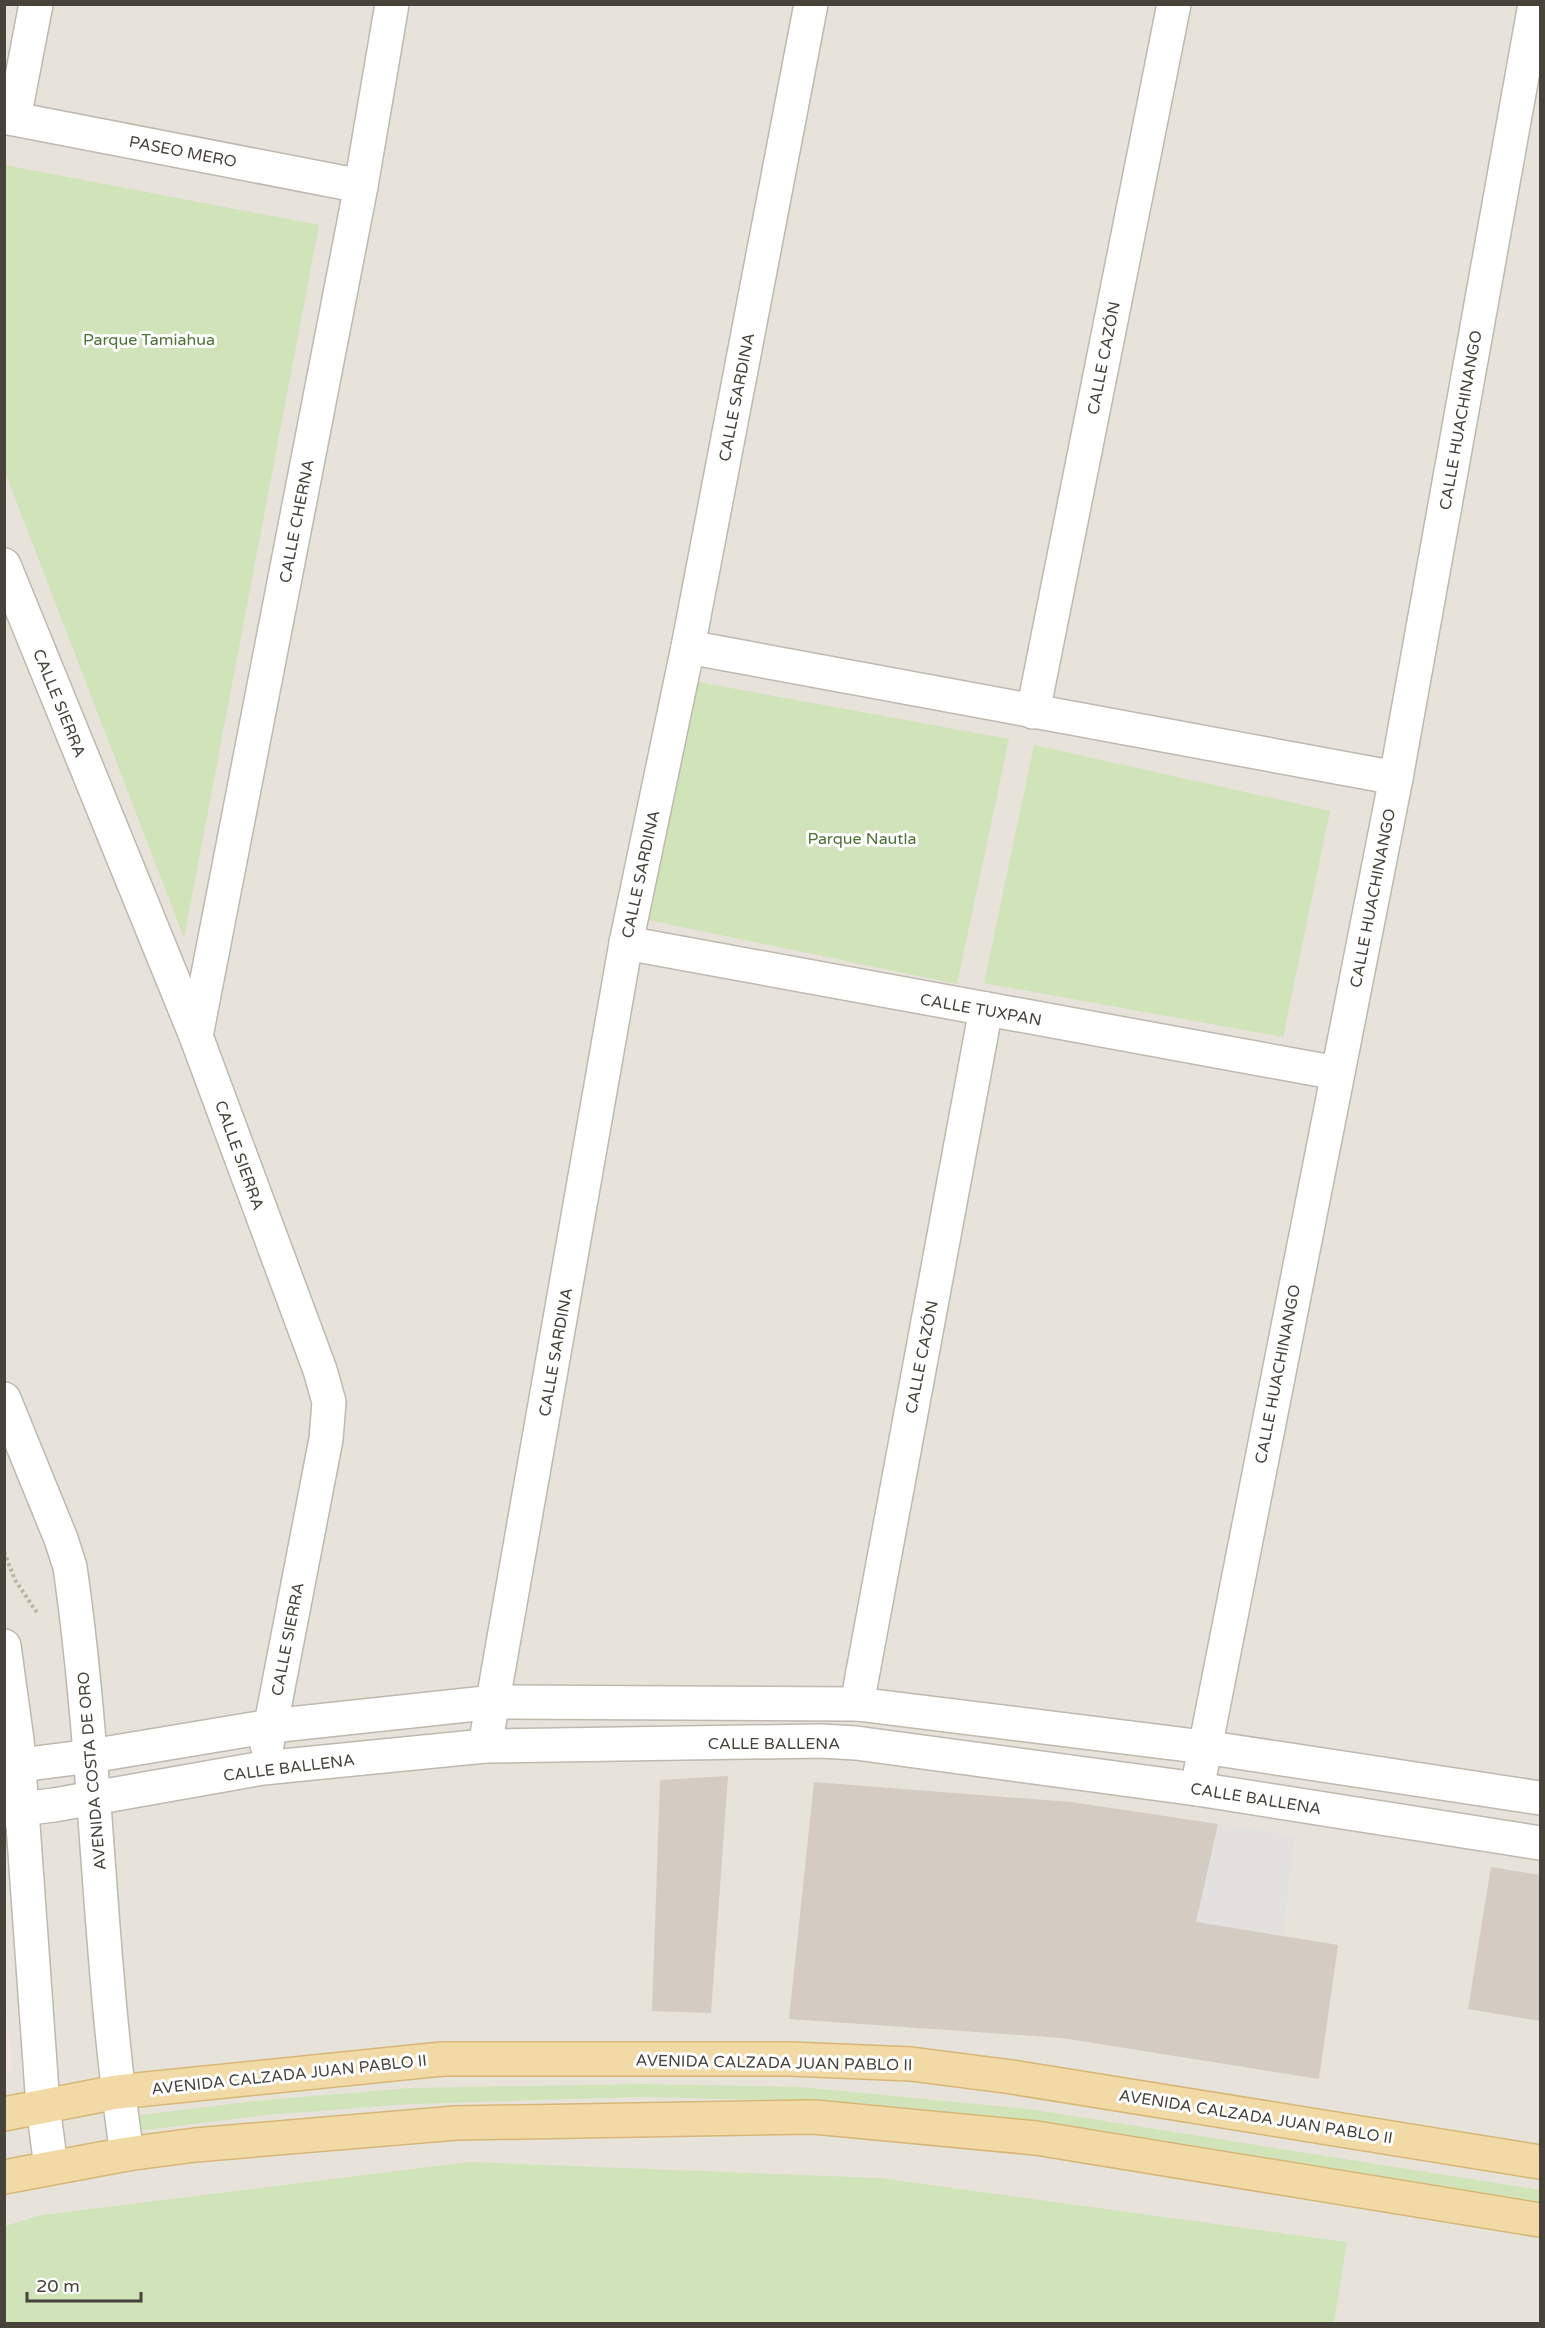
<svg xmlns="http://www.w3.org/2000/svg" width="1545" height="2328" viewBox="0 0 1545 2328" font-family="'Varela Round',sans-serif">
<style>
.residential{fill:#e7e3da}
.medical{fill:#f2e3e1}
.green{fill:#d1e3b9}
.parking{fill:#e3e1df}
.building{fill:#d4ccc2}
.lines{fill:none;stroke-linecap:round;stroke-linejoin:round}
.minor-casing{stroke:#beb8af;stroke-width:36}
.major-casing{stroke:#d6b777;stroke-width:36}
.path{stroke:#beb3a2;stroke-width:4;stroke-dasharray:3 3;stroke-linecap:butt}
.minor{stroke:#fff;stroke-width:33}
.major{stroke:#f2daa6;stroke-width:33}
.labels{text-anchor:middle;stroke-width:6;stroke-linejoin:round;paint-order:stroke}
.street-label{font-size:16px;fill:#47423a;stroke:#fff}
.park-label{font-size:16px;fill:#4d7234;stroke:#fff}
</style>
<rect width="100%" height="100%" fill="#f4f1eb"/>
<polygon class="residential" points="5,5 1540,5 1540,2323 5,2324"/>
<polygon class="medical" points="4,1975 12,2072 5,2074 4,2074"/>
<g class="green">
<polygon points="5,165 319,225 184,938 5,472"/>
<polygon points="698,682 1009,739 957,984 648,920"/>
<polygon points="1034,745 1330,811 1283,1037 984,983"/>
<polygon points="641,2084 800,2087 1029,2109 1540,2190 1540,2207 800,2101 642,2097 411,2104 265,2115 146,2130 134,2127 141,2115 265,2100 411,2088"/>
<polygon points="469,2162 880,2178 1347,2242 1334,2323 5,2323 5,2226 42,2215"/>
</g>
<polygon class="parking" points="1218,1824 1295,1835 1283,1936 1196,1922"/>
<g class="building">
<polygon points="728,1776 711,2013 652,2011 660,1780"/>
<polygon points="814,1782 1071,1802 1218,1824 1196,1922 1338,1945 1319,2079 1062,2038 789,2019"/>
<polygon points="1491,1867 1540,1875 1540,2021 1468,2009"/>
</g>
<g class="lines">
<g class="minor-casing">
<g id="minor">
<polyline points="4,117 361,186"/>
<polyline points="14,118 36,4"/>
<polyline points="4,565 196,1036 320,1370 329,1402 326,1439 267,1745"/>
<polyline points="688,647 1396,778"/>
<polyline points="1033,712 1174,4"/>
<polyline points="626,943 1337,1073"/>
<polyline points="196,1036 361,186 392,4"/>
<path d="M4 1399 61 1539 70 1567C98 1762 98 1960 127 2154"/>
<polyline points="4,1646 17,1740 43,2106 51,2167"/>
<polyline points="857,1704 986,1009"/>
<polyline points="485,1746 626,943 688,647 811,4"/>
<polyline points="4,1767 91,1756 271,1726 495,1702 857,1704 1204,1747 1540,1798"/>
<polyline points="1197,1789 1396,778 1535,4"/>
<polyline points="4,1811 54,1805 263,1768 485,1746 821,1741 856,1743 1197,1789 1540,1843"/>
</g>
</g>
<g class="major-casing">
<g id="major">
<polyline points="4,2114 117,2092 442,2059 791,2059 911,2064 1012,2077 1540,2162"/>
<polyline points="4,2177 127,2154 195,2145 456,2123 814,2117 1036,2138 1540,2220"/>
</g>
</g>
<polyline class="path" points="4,1552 15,1580 38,1614"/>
<use href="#minor" class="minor"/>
<use href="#major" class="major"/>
</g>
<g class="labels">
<g class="street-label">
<text transform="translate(183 151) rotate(11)" y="6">PASEO MERO</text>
<text transform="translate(1103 358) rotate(-79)" y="6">CALLE CAZÓN</text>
<text transform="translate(736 397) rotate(-79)" y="6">CALLE SARDINA</text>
<text transform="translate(1460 420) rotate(-80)" y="6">CALLE HUACHINANGO</text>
<text transform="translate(296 521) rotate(-79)" y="6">CALLE CHERNA</text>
<text transform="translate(60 703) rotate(68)" y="6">CALLE SIERRA</text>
<text transform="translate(640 874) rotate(-78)" y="6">CALLE SARDINA</text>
<text transform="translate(1372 898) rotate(-79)" y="6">CALLE HUACHINANGO</text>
<text transform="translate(981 1009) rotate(10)" y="6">CALLE TUXPAN</text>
<text transform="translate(240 1155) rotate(70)" y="6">CALLE SIERRA</text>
<text transform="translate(555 1352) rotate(-80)" y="6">CALLE SARDINA</text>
<text transform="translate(921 1357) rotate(-79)" y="6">CALLE CAZÓN</text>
<text transform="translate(1277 1374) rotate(-79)" y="6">CALLE HUACHINANGO</text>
<text transform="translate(287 1639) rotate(-79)" y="6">CALLE SIERRA</text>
<text x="774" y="1749">CALLE BALLENA</text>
<text transform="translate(289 1767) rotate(-7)" y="6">CALLE BALLENA</text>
<text transform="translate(91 1771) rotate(-95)" y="6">AVENIDA COSTA DE ORO</text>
<text transform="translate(1256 1798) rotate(9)" y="6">CALLE BALLENA</text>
<text transform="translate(774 2062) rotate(1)" y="6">AVENIDA CALZADA JUAN PABLO II</text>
<text transform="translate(289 2074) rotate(-6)" y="6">AVENIDA CALZADA JUAN PABLO II</text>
<text transform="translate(1256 2116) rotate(9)" y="6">AVENIDA CALZADA JUAN PABLO II</text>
</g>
<g class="park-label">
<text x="149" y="345">Parque Tamiahua</text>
<text x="862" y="844">Parque Nautla</text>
</g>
</g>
<rect width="1545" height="2328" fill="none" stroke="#47423a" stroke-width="12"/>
<path d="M27 2292v9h114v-9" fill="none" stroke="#47423a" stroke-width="3"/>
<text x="36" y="2292" font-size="18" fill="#47423a" stroke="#ffffff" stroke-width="4.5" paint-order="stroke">20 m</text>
</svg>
